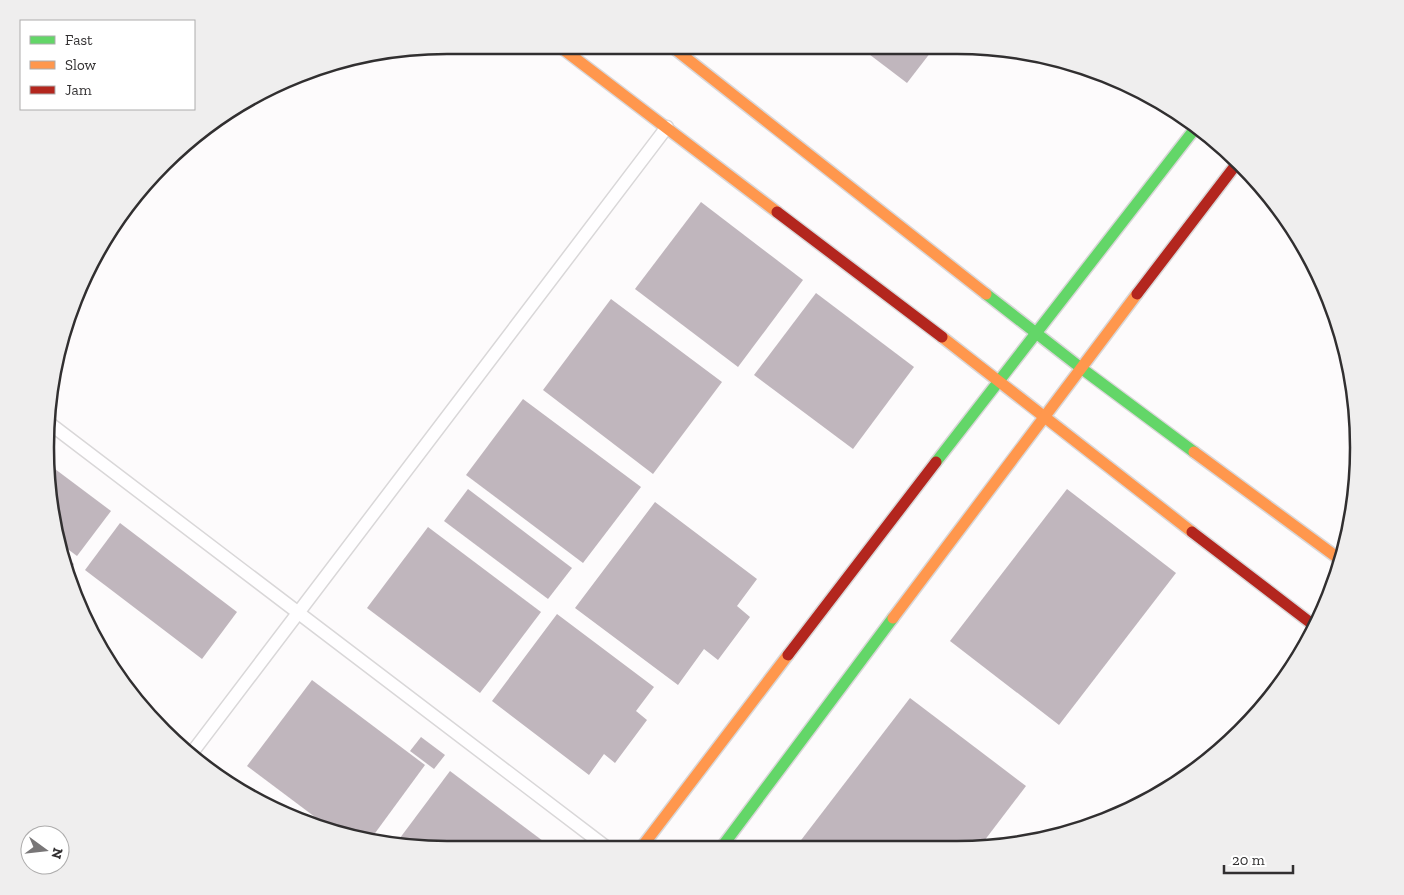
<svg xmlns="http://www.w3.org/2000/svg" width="1404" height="895" viewBox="0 0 1404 895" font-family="'Zilla Slab',serif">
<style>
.building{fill:#c0b6bd}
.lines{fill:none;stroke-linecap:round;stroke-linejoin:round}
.lane-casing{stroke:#d9d7d8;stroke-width:15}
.fast-casing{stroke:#d9d7d8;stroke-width:14}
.slow-casing{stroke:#d9d7d8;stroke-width:14}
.jam-casing{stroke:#d9d7d8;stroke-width:14}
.lane{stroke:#fffeff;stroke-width:12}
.fast{stroke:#63d668;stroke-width:11}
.slow{stroke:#ff974d;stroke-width:11}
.jam{stroke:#b3261e;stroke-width:11}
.rim{fill:none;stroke:#312f30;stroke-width:2.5}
</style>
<rect width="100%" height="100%" fill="#fdfbfc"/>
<g class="building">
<polygon points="861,48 934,48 907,83"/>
<polygon points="701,202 803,280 738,367 635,289"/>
<polygon points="816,293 914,367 853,449 754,375"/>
<polygon points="611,299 722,382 653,474 543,390"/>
<polygon points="523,399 641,487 583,563 466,475"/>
<polygon points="47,463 111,511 77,556 57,541"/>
<polygon points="468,489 572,568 548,599 444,521"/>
<polygon points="1067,489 1176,573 1059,725 950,641"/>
<polygon points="655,502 757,579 737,606 750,617 718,660 704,649 678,685 575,608"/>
<polygon points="120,523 237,612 202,659 85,570"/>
<polygon points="428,527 541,612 480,693 367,608"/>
<polygon points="59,553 74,564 68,573 66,569"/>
<polygon points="557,614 654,687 636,711 647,720 615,763 604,754 589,775 492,701"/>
<polygon points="312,680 425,765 370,840 331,829 247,766"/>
<polygon points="910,698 1026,786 978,849 795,848"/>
<polygon points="421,737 445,755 434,769 410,751"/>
<polygon points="450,771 551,847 394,846"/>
</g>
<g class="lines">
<g class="lane-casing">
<g id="lane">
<polyline points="49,423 606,847"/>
<polyline points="191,754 667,127"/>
</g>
</g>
<g class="fast-casing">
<g id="fast">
<polyline points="986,294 1081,368 1194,452"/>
<polyline points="936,462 1197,126"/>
<polyline points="721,848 893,618"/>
</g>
</g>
<g class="slow-casing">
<g id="slow">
<polyline points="559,46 777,212"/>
<polyline points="671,46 986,294"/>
<polyline points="942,337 1192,532"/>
<polyline points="1194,452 1342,561"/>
<polyline points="893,618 1137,294"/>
<polyline points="641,848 788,655"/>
</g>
</g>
<g class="jam-casing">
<g id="jam">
<polyline points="777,212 942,337"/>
<polyline points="1137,294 1238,162"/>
<polyline points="1192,532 1316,627"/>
<polyline points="788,655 936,462"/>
</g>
</g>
<use href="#lane" class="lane"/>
<use href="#fast" class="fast"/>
<use href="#slow" class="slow"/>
<use href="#jam" class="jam"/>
</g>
<path d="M0 0H1404V895H0ZM447 54H957A393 393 0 0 1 1350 447V448A393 393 0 0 1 957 841H447A393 393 0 0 1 54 448V447A393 393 0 0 1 447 54Z" fill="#efeeee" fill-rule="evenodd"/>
<path class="rim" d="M447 54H957A393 393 0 0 1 1350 447V448A393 393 0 0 1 957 841H447A393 393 0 0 1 54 448V447A393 393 0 0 1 447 54Z"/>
<rect x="20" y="20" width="175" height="90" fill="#ffffff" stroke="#adacac"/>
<rect x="30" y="36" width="25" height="8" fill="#63d668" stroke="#adacac"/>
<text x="65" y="45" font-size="15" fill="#312f30">Fast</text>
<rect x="30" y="61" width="25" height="8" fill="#ff974d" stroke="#adacac"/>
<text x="65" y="70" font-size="15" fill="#312f30">Slow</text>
<rect x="30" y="86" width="25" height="8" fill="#b3261e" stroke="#adacac"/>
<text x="65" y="95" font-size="15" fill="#312f30">Jam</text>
<g transform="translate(45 850) rotate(105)"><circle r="24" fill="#ffffff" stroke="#adacac"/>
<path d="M0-4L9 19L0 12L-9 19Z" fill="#787677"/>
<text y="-8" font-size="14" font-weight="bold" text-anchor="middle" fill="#312f30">N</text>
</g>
<path d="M1224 865v8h69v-8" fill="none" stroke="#312f30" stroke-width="2.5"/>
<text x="1232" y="865" font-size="15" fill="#312f30" stroke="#ffffff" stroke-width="4" paint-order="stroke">20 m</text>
</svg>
